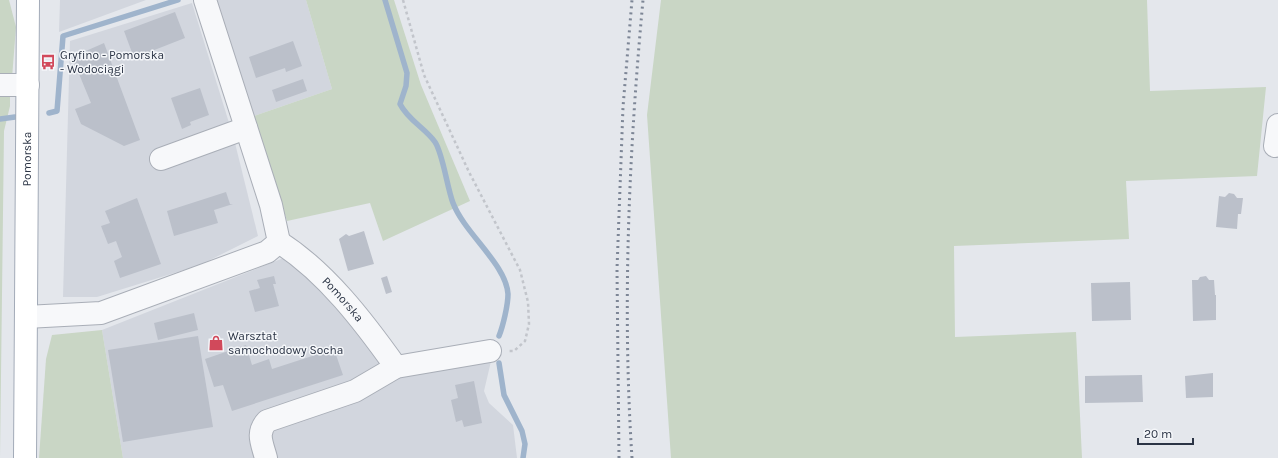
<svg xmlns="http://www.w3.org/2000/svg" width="1278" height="458" viewBox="0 0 1278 458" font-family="Karla,sans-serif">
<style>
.built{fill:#d2d6de}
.green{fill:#c9d6c5}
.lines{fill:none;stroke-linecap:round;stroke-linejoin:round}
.stream{stroke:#9fb4cc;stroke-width:5.5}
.building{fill:#bbc0ca}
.minor-casing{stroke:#a9aeb7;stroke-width:24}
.major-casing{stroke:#a3abb8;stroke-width:24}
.path{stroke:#c2c5cb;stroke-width:2.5;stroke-dasharray:3 3;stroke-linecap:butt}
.minor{stroke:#f7f8fa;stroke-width:22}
.major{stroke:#fff;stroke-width:22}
.rail{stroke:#7d8696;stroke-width:3;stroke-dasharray:2 4;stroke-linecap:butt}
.labels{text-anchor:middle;stroke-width:3;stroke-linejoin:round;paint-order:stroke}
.poi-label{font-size:12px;fill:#2b3445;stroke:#f4f6f9;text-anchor:start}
.street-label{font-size:12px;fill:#2b3445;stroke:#f4f6f9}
</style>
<rect width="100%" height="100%" fill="#e4e7ec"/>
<g class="built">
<polygon points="60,0 146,0 59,32"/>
<polygon points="216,0 306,0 332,89 254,116"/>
<polygon points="192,3 234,139 258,236 200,265 97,297 63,297 70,41"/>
<polygon points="291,255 395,372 492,357 484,391 489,403 513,425 517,458 123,458 102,330"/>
</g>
<g class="green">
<polygon points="0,0 9,0 16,27 12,78 0,77"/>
<polygon points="306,0 394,0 421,85 470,201 383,241 370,203 287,221 254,116 332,89"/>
<polygon points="661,0 1147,0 1150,91 1266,87 1257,176 1126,181 1129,239 954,246 955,337 1076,332 1082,458 671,458 647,115"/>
<polygon points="0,92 10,93 10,106 4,131 0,458"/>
<polygon points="102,330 123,458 39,458 46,359 52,335"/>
</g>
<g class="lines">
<g class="stream">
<path d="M385 0 407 73 406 86 400 104C408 120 425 128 435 142 443 154 447 187 453 203 465 234 506 264 508 294 508 305 503 326 499 336"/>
<polyline points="49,113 57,111 63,36 178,0"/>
<polyline points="0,119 15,117"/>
<polyline points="499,363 504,395 522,431 525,444 523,458"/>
</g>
</g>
<g class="building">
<polygon points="175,12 185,38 134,58 124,31"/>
<polygon points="293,41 302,66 286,72 285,68 256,78 249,57"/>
<polygon points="104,43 140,140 124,146 81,124 75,109 91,103 72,57"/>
<polygon points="303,79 307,91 276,102 272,90"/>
<polygon points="200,88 209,115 190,122 191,125 182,129 171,98"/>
<polygon points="226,192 230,204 233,204 214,210 218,223 174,236 167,211"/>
<polygon points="1229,193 1234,194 1237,198 1243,198 1241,214 1238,214 1237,229 1216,227 1219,196 1225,197"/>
<polygon points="137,198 161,264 120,278 114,261 122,257 116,241 108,244 101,226 110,223 105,211"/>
<polygon points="364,231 374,264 348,271 339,239 346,234 349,236"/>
<polygon points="274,276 276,284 273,284 279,306 255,312 249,291 260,288 257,280"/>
<polygon points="387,276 392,292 386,294 381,278"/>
<polygon points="1206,276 1209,280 1214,280 1215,295 1216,295 1216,320 1193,321 1192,280 1198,280 1200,277"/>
<polygon points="1130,282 1131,320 1092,321 1091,283"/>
<polygon points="194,313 198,330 158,340 154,323"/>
<polygon points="198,336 213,427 123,442 108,350"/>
<polygon points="246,345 252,365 269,359 272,369 334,349 343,375 232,411 223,385 214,387 205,359"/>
<polygon points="1213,373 1213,397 1186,398 1185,376"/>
<polygon points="1142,375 1143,402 1085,403 1085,376"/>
<polygon points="474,381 482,423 464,427 462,420 456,422 451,400 458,398 455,385"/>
</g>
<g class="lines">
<g class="minor-casing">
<g id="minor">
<polyline points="0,85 28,85"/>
<polyline points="1275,146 1278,125"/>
<polyline points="161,159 246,128"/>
<path id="s1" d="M279 242C326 272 364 322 396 367"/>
<polyline points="26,317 101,313 267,252 279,242 271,205 205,0"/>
<path d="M266 458C262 443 256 433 267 421L355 391 396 367 490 351"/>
</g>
</g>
<g class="major-casing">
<g id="major">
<path id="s2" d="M25 458 28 0"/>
</g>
</g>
<polyline class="path" points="403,0 424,75 469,172 520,270 528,302 529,324 525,341 514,351 509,351"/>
<use href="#minor" class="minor"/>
<use href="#major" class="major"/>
<g class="rail">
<polyline points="619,458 617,269 623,107 632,0"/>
<path d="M632 458C622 306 629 151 643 0"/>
</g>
</g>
<defs>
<g id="bus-bare" transform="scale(1.2)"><path d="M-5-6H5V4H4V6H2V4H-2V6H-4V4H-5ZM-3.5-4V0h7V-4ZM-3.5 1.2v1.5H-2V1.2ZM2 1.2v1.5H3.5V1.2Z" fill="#d1495b" stroke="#f4f6f9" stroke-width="2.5" paint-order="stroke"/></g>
<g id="shop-bare" transform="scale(1.2)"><path d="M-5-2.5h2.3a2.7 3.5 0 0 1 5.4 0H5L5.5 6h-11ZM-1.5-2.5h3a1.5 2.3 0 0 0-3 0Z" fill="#d1495b" stroke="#f4f6f9" stroke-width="2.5" paint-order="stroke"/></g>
</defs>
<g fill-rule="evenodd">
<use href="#bus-bare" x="48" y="62"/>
<use href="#shop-bare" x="216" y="343"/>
</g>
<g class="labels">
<g class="poi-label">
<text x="60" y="59">Gryfino - Pomorska<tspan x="60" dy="14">- Wodociągi</tspan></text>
<text x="228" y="340">Warsztat<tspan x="228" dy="14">samochodowy Socha</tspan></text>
</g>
<g class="street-label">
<text dy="4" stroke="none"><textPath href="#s2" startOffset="299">Pomorska</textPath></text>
<text dy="4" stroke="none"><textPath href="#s1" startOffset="86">Pomorska</textPath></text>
</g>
</g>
<path d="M1138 438v6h55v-6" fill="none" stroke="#2b3445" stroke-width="2"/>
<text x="1144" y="438" font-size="12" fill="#2b3445" stroke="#f4f6f9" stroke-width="3" paint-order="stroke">20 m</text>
</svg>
